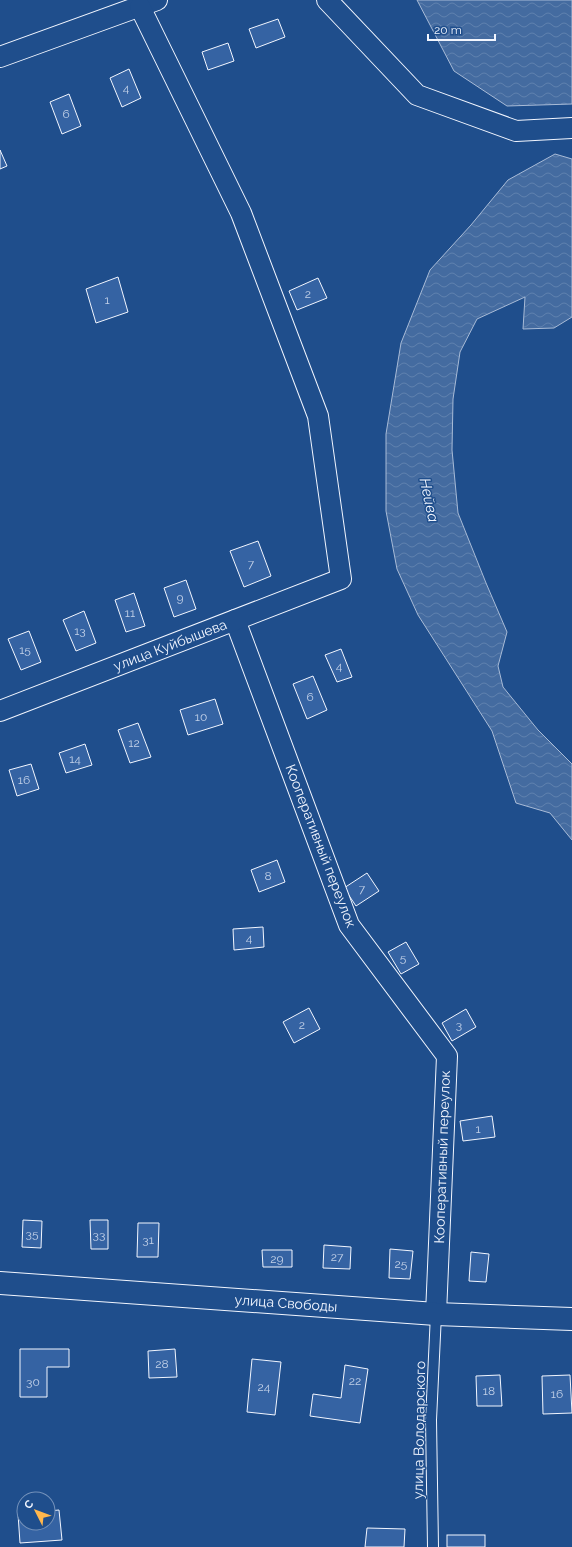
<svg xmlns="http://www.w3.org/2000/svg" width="572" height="1547" viewBox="0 0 572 1547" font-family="Raleway,sans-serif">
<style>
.water{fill:url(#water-waves);stroke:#a8bbd7}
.building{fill:#3563a3;stroke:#f2f6ff}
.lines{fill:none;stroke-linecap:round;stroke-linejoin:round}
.service-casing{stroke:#f2f6ff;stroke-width:12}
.minor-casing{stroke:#f2f6ff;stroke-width:22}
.secondary-casing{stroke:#f2f6ff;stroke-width:24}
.service{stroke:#1f4e8c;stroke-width:10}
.minor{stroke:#1f4e8c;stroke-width:20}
.secondary{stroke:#1f4e8c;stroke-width:22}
.labels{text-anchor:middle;stroke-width:3;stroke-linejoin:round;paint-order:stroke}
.number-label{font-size:12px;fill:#c3d1e8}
.street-label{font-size:14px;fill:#f2f6ff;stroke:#1f4e8c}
.water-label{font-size:15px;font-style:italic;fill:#f2f6ff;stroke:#1f4e8c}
</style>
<defs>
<pattern id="water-waves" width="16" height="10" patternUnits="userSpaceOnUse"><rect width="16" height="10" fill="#446ba0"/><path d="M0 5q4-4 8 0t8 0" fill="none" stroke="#5f81ae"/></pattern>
</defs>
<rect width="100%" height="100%" fill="#1f4e8c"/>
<g class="water">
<polygon points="417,0 572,0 572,104 507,106 454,71"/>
<polygon points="555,154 572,159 572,317 554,328 523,329 525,297 477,319 460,352 453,399 452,450 458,513 486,583 507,632 498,666 503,687 538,730 572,764 572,840 550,813 516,803 492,731 418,615 397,569 386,511 386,434 401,343 430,270 471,225 508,180"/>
</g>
<g class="building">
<polygon points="278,19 285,37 256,48 249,29"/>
<polygon points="228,43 234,61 208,70 202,52"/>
<polygon points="129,69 141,98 122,107 110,78"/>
<polygon points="69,94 81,126 62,134 50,102"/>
<polygon points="0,150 7,166 0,169"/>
<polygon points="118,277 128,312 96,323 86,289"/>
<polygon points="318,278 327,298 297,310 289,291"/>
<polygon points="258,541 271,576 244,587 230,551"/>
<polygon points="186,580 196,609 174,617 164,588"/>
<polygon points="134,593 145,626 126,632 115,600"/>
<polygon points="84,611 96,643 76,651 63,620"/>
<polygon points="29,631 41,662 21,670 8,639"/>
<polygon points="341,649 352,677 337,682 325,655"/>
<polygon points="313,676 327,710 307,719 293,684"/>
<polygon points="215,699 223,724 188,735 180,710"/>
<polygon points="138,723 151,757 130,763 118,730"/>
<polygon points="85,744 92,765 66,773 59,753"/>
<polygon points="31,764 39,789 17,796 9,770"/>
<polygon points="277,860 285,882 259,892 251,870"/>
<polygon points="367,873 379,891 356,906 344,888"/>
<polygon points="263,927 264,947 234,950 233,929"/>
<polygon points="406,942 419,964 401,974 388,952"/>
<polygon points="309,1008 320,1029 294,1043 283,1022"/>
<polygon points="466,1009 476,1027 452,1041 442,1023"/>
<polygon points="492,1116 495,1137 463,1141 460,1121"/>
<polygon points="23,1220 42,1221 41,1248 22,1247"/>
<polygon points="90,1220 108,1220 108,1249 91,1249"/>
<polygon points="138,1223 159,1223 158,1257 137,1257"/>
<polygon points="324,1245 351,1247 350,1269 323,1268"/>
<polygon points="390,1249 413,1251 410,1279 389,1278"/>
<polygon points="262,1250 292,1250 292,1267 263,1267"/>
<polygon points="471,1252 489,1254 486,1282 469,1281"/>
<polygon points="20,1349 69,1349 69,1367 47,1367 47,1397 20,1397"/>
<polygon points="175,1349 177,1377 149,1378 148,1351"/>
<polygon points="252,1359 281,1362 275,1415 247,1412"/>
<polygon points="345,1365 368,1369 360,1423 310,1416 313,1394 341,1398"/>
<polygon points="500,1375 502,1406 477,1406 476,1376"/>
<polygon points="570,1375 572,1413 543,1414 542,1376"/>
<polygon points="59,1510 62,1540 20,1543 18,1514 24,1513 24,1523 48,1523 48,1511"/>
<polygon points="367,1528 405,1529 404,1547 365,1547"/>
<rect x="447" y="1535" width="38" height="12"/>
</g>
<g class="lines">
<g class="service-casing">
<polyline id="service" points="433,1547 431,1420 436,1314"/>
</g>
<g class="minor-casing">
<g id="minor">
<polyline points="327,0 417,95 516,131 572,128"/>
<polyline points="0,57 157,0"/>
<polyline points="235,620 349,925 447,1056 436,1314"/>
<polyline points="0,711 341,579 318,416 241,213 140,7"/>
</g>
</g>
<g class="secondary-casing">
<polyline id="secondary" points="0,1283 436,1314 572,1319"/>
</g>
<use href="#service" class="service"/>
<use href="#minor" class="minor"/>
<use href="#secondary" class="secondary"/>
</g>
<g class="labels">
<g class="number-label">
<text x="126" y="92">4</text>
<text x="66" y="118">6</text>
<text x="308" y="298">2</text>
<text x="107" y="304">1</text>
<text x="251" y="568">7</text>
<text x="180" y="602">9</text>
<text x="130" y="617">11</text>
<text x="80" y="635">13</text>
<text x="25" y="654">15</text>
<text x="339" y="670">4</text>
<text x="310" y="701">6</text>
<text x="201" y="721">10</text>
<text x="134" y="747">12</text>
<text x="75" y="763">14</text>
<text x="24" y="784">16</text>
<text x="268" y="880">8</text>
<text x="362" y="893">7</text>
<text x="249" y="942">4</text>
<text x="403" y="962">5</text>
<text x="302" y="1029">2</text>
<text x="459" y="1029">3</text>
<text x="478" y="1133">1</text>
<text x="32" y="1238">35</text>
<text x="99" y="1239">33</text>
<text x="148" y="1244">31</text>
<text x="337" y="1261">27</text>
<text x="277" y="1263">29</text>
<text x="401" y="1268">25</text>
<text x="162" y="1368">28</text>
<text x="355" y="1385">22</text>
<text x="33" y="1386">30</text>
<text x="264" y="1391">24</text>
<text x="489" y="1395">18</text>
<text x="557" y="1398">16</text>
</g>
<g class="street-label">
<text transform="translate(170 645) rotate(-21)" y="5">улица Куйбышева</text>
<text transform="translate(321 846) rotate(69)" y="5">Кооперативный переулок</text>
<text transform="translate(442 1157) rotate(-88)" y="5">Кооперативный переулок</text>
<text transform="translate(286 1303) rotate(4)" y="5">улица Свободы</text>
<text transform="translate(419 1430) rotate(-89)" y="5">улица Володарского</text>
</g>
<g class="water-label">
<text transform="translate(429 500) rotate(78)" y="5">Нейва</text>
</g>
</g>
<g transform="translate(36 1511) rotate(312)"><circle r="19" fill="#1f4e8c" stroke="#7391ba"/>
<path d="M0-3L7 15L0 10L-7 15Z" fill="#ffb74d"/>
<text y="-6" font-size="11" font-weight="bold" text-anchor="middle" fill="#f2f6ff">С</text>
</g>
<path d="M428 34v6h67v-6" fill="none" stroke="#f2f6ff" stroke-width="2"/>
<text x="434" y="34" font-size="12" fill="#f2f6ff" stroke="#1f4e8c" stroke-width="3" paint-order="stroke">20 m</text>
</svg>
